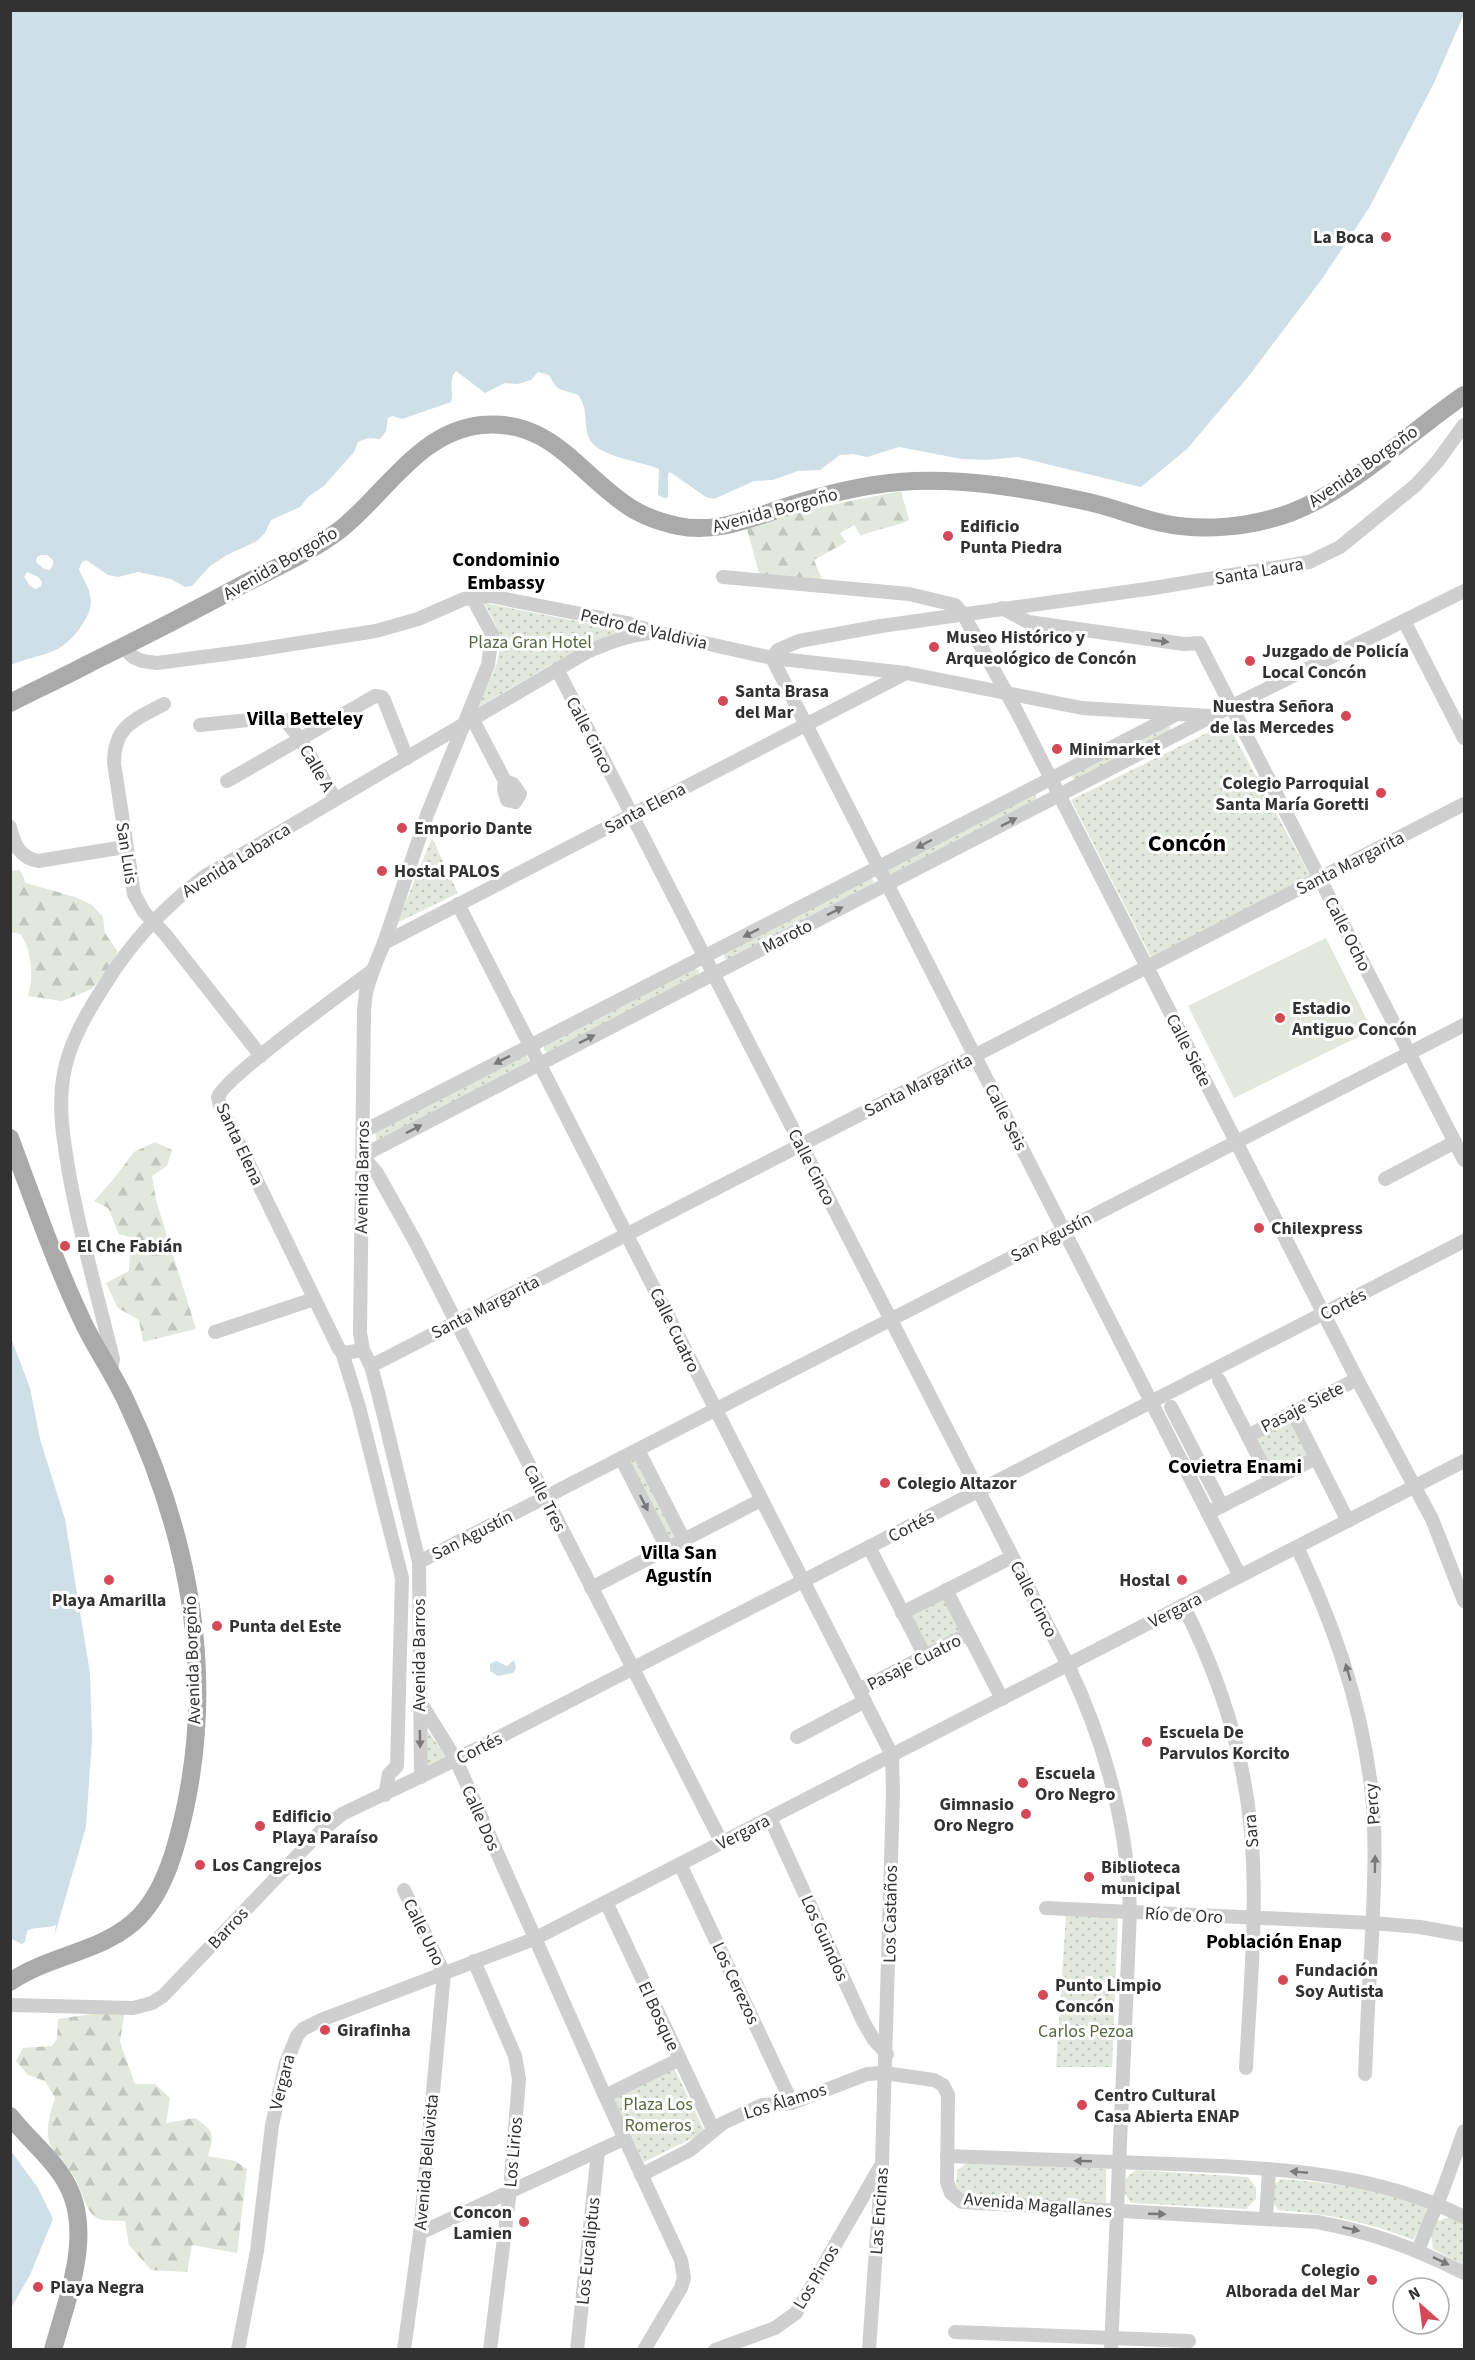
<svg xmlns="http://www.w3.org/2000/svg" width="1475" height="2360" viewBox="0 0 1475 2360" font-family="'Source Sans 3',sans-serif">
<style>
.grass{fill:url(#grass-dots)}
.forest{fill:url(#forest-firs)}
.pitch{fill:#e2e8dc}
.water{fill:#cedfe8;fill-rule:evenodd}
.lines{fill:none;stroke-linecap:round;stroke-linejoin:round}
.minor{stroke:#cfcfcf;stroke-width:14}
.major{stroke:#aaa;stroke-width:18}
.oneway{fill:#797979}
.poi-dot{fill:#d44958;stroke:#fff;stroke-width:2}
.labels{text-anchor:middle;stroke-width:6;stroke-linejoin:round;paint-order:stroke}
.poi-label{font-size:18px;font-weight:bold;fill:#323232;stroke:#fff;text-anchor:start}
.street-label{font-size:18px;fill:#323232;stroke:#fff}
.park-label{font-size:18px;fill:#576a43;stroke:#fff}
.neighbourhood-label{font-size:20px;font-weight:bold;fill:#000;stroke:#fff}
.district-label{font-size:24px;font-weight:bold;fill:#000;stroke:#fff}
</style>
<defs>
<pattern id="grass-dots" width="8" height="8" patternUnits="userSpaceOnUse" patternTransform="scale(1.5)"><rect width="8" height="8" fill="#e2e8dc"/><path d="M2 2h.1M6 6h.1" fill="none" stroke="#c2c7bd" stroke-width="1.8" stroke-linecap="round"/></pattern>
<pattern id="forest-firs" width="22" height="20" patternUnits="userSpaceOnUse" patternTransform="scale(1.5)"><rect width="22" height="20" fill="#e2e8dc"/><path d="M5 1l3.5 6h-7zM16 11l3.5 6h-7z" fill="#c2c7bd"/></pattern>
</defs>
<rect width="100%" height="100%" fill="#fff"/>
<g class="grass">
<path d="M484 603 623 630 550 665 472 711C488 686 506 659 497 628 494 620 488 611 484 603Z"/>
<polygon points="1227,723 1312,879 1153,961 1071,800"/>
<polygon points="1169,725 1172,731 1075,783 1071,775"/>
<polygon points="1035,794 1038,803 890,880 883,872"/>
<polygon points="432,838 458,893 397,923"/>
<polygon points="871,878 874,882 872,887 730,961 724,958 724,952"/>
<polygon points="692,968 699,970 697,978 551,1054 544,1050 544,1044"/>
<polygon points="525,1053 531,1064 377,1145 375,1130"/>
<polygon points="1290,1420 1309,1454 1272,1474 1254,1438"/>
<polygon points="638,1456 680,1538 669,1543 627,1462"/>
<polygon points="944,1597 962,1632 926,1651 909,1615"/>
<polygon points="428,1731 446,1757 428,1765"/>
<polygon points="1066,1915 1118,1917 1112,2067 1056,2067"/>
<polygon points="673,2066 705,2132 644,2162 612,2097"/>
<polygon points="969,2162 1106,2169 1106,2203 963,2198 956,2187 957,2170"/>
<polygon points="1136,2170 1248,2177 1256,2188 1256,2199 1246,2209 1131,2203 1124,2192 1126,2178"/>
<path d="M1282 2179C1332 2183 1380 2189 1428 2205L1423 2223 1413 2240C1370 2222 1323 2213 1278 2210L1271 2199 1273 2185Z"/>
<polygon points="1453,2216 1464,2221 1464,2265 1433,2249 1431,2234 1435,2222"/>
</g>
<g class="forest">
<path d="M901 491 909 520C893 528 878 528 861 536L854 525 840 533 846 542 814 560 823 582 760 577 747 529 787 514Z"/>
<path d="M20 870 26 883 75 897 92 905 103 917 105 933 118 952 108 969 92 989 62 1001 28 996C34 977 32 949 20 934L11 932 10 871Z"/>
<polygon points="155,1142 172,1150 167,1166 152,1176 156,1200 196,1329 143,1342 139,1320 118,1308 106,1283 129,1271 130,1254 137,1239 119,1234 108,1208 94,1201 112,1181 134,1152"/>
<path d="M125 2009 120 2042 135 2084H155L170 2098 166 2123 195 2118C215 2132 214 2134 208 2156L235 2161 247 2169 237 2253 192 2245 187 2272 151 2270 129 2245 125 2221C116 2220 104 2222 97 2218 85 2211 82 2190 75 2178 66 2163 49 2153 48 2135 47 2122 51 2110 55 2098L45 2081 28 2075 16 2061 23 2048 52 2046 57 2039 58 2019Z"/>
</g>
<polygon class="pitch" points="1326,938 1372,1030 1234,1098 1188,1006"/>
<g class="water">
<path d="M11 10H1464V14L1434 83 1369 208 1322 279 1248 377 1187 449 1141 487 1018 457 987 460 962 459 899 447 867 457 853 454 840 455 820 470 798 471 773 480 754 481 714 499 706 497 670 472 668 474V497L665 498 658 495 659 469C642 461 594 457 588 436 584 421 588 408 578 395 560 388 559 394 549 375L538 372 531 380 518 384 505 383 485 393 456 371C448 379 454 392 451 402L402 419 392 416 388 418 386 431 380 439 368 438 358 442 354 452 338 470 324 486 308 497 300 507 271 520 265 533 257 541 227 555 210 566 192 586 185 587 171 579 138 572 118 577 108 575 86 560 82 562 79 569C82 578 89 586 90 595 93 607 88 615 82 625 60 658 42 652 11 665ZM41 555H47L53 560V565L50 570 44 569 36 562 37 557ZM27 572 38 577 42 582 41 586 36 589 30 586 24 577Z"/>
<path d="M11 1338 30 1388 40 1439 65 1519 90 1673 92 1739 86 1827 54 1937 56 1925C46 1929 35 1926 27 1931L25 1942 22 1944 10 1938Z"/>
<polygon points="514,1660 516,1668 513,1673 498,1676 490,1671 490,1664 496,1661 507,1666"/>
<polygon points="11,2151 38,2188 53,2219 30,2275 11,2308"/>
</g>
<g class="lines">
<g class="minor">
<polyline points="723,577 909,594 955,605 963,614 1017,712 1357,1379 1432,1519 1464,1601"/>
<polyline points="1002,608 1028,622 1184,644 1199,643 1464,1160"/>
<polyline points="1404,621 1464,738"/>
<polyline points="123,647 133,657 142,661 157,663 248,651 376,631 418,619 464,599 490,596 627,623 655,632 772,658 906,673 1082,708 1210,716"/>
<polyline points="772,658 1240,1576"/>
<polyline points="772,658 778,650 799,641 881,626 1154,588 1309,562 1340,547 1416,485 1437,462 1464,425"/>
<path d="M557 669 1068 1665C1105 1743 1128 1826 1130 1912L1111 2350"/>
<path d="M164 704C134 720 114 726 114 763L134 894 144 912 165 934 261 1056"/>
<polyline points="473,720 505,781 504,789 507,800 515,802 520,794 513,784 505,781"/>
<polyline points="200,725 258,719 285,720 301,740 335,799"/>
<polyline points="227,781 375,696 382,697 384,700 407,758"/>
<path d="M10 827C14 844 19 857 38 861L125 847"/>
<polyline points="458,904 892,1755 893,1792 882,2163 869,2350"/>
<polyline points="384,943 906,673"/>
<polyline points="364,1131 1173,716"/>
<polyline points="1385,1179 1455,1142"/>
<polyline points="215,1332 314,1299"/>
<path d="M363 1350 344 1353 339 1349 220 1105 218 1097C225 1077 348 989 373 970"/>
<polyline points="342,1352 359,1407 402,1578 397,1766 389,1774 385,1795"/>
<polyline points="371,1366 1464,804"/>
<path d="M111 1372 113 1359C98 1297 80 1236 69 1173 63 1137 57 1104 65 1068 72 1038 87 1013 104 986 132 941 163 908 205 876L587 652C608 643 628 635 650 633"/>
<polyline points="1219,1380 1271,1481"/>
<polyline points="1171,1407 1222,1506"/>
<polyline points="1293,1412 1348,1521"/>
<polyline points="1248,1436 1357,1379"/>
<polyline points="638,1450 684,1540"/>
<polyline points="621,1458 667,1548"/>
<polyline points="1208,1513 1316,1458"/>
<polyline points="869,1547 925,1656"/>
<path d="M1297 1547C1334 1626 1360 1699 1371 1786 1377 1836 1374 1886 1372 1937 1369 1982 1367 2028 1365 2074"/>
<polyline points="419,1562 1464,1025"/>
<polyline points="591,1588 761,1500"/>
<polyline points="946,1590 1002,1699"/>
<path d="M1183 1605C1219 1676 1244 1751 1251 1831 1258 1909 1250 1990 1246 2068"/>
<polyline points="902,1613 1012,1557"/>
<polyline points="859,1690 968,1634"/>
<polyline points="422,1705 456,1760 605,2096 681,2260 684,2278 681,2288 644,2350"/>
<polyline points="797,1737 865,1701"/>
<polyline points="421,1777 419,1562 379,1396 371,1366 363,1350 360,1333 364,1011 366,992 373,970 384,943 427,815 488,665 492,634 472,597"/>
<polyline points="770,1818 864,2023 874,2040 887,2054"/>
<polyline points="722,1843 416,1243 377,1173 362,1156 1212,716 1464,591"/>
<polyline points="680,1864 792,2103"/>
<polyline points="404,1890 444,1973 420,2233 404,2350"/>
<polyline points="606,1902 713,2129"/>
<polyline points="1046,1908 1372,1923 1420,1927 1464,1935"/>
<polyline points="474,1961 515,2056 519,2079 510,2190 490,2350"/>
<polyline points="10,2005 133,2008 152,2003 163,1996 320,1832 342,1814 447,1764 1464,1241"/>
<polyline points="605,2096 680,2059"/>
<path d="M947 2156C1022 2159 1096 2161 1171 2164 1270 2168 1374 2171 1464 2217"/>
<path d="M641 2175 690 2150 723 2123 762 2105 792 2103 867 2074 884 2073 934 2080 943 2085 948 2095 947 2182 951 2193 962 2202 1317 2222C1371 2232 1415 2248 1464 2273"/>
<polyline points="1266,2218 1269,2170"/>
<polyline points="420,2233 624,2139"/>
<polyline points="1418,2250 1444,2187 1464,2131"/>
<polyline points="955,2332 1189,2341"/>
<polyline points="238,2350 257,2251 272,2125 286,2063 297,2036 303,2029 321,2020 534,1939 1464,1461"/>
<polyline points="577,2350 598,2152"/>
<polyline points="715,2350 775,2328 796,2313 880,2167"/>
</g>
<g class="major">
<path d="M10 703C37 689 64 677 90 663 141 638 192 612 242 585 275 568 311 552 341 529 386 493 419 432 481 425 549 418 577 471 625 504 640 515 660 522 678 526 716 534 752 518 788 506 823 495 862 485 899 482 961 477 1023 488 1084 501 1110 506 1135 517 1162 523 1203 532 1250 527 1290 513 1351 490 1410 432 1464 395"/>
<path d="M10 1138C32 1197 55 1263 82 1320 95 1348 113 1373 126 1401 187 1529 215 1663 186 1804 178 1841 167 1887 140 1916 106 1952 50 1954 10 1982"/>
<path d="M10 2116C27 2138 50 2156 64 2179 96 2230 67 2297 53 2350"/>
</g>
</g>
<defs><path id="oneway-solid" d="M-6-.8H1V-3.2L6.5 0L1 3.2V.8H-6Z" transform="scale(1.5)"/></defs>
<g class="oneway">
<use href="#oneway-solid" transform="translate(1160 641) rotate(8)"/>
<use href="#oneway-solid" transform="translate(1009 822) rotate(-27)"/>
<use href="#oneway-solid" transform="translate(924 844) rotate(152)"/>
<use href="#oneway-solid" transform="translate(835 911) rotate(-27)"/>
<use href="#oneway-solid" transform="translate(751 933) rotate(153)"/>
<use href="#oneway-solid" transform="translate(587 1039) rotate(-27)"/>
<use href="#oneway-solid" transform="translate(502 1060) rotate(153)"/>
<use href="#oneway-solid" transform="translate(414 1129) rotate(-27)"/>
<use href="#oneway-solid" transform="translate(644 1503) rotate(63)"/>
<use href="#oneway-solid" transform="translate(1348 1672) rotate(-106)"/>
<use href="#oneway-solid" transform="translate(420 1739) rotate(89)"/>
<use href="#oneway-solid" transform="translate(1375 1864) rotate(-89)"/>
<use href="#oneway-solid" transform="translate(1083 2161) rotate(-178)"/>
<use href="#oneway-solid" transform="translate(1299 2172) rotate(-175)"/>
<use href="#oneway-solid" transform="translate(1157 2214) rotate(2)"/>
<use href="#oneway-solid" transform="translate(1351 2229) rotate(13)"/>
<use href="#oneway-solid" transform="translate(1441 2261) rotate(26)"/>
</g>
<g class="poi-dot">
<circle cx="1386" cy="237" r="6"/>
<circle cx="948" cy="536" r="6"/>
<circle cx="934" cy="647" r="6"/>
<circle cx="1250" cy="661" r="6"/>
<circle cx="723" cy="701" r="6"/>
<circle cx="1346" cy="716" r="6"/>
<circle cx="1057" cy="749" r="6"/>
<circle cx="1381" cy="793" r="6"/>
<circle cx="402" cy="828" r="6"/>
<circle cx="382" cy="871" r="6"/>
<circle cx="1280" cy="1018" r="6"/>
<circle cx="1259" cy="1228" r="6"/>
<circle cx="65" cy="1246" r="6"/>
<circle cx="885" cy="1483" r="6"/>
<circle cx="109" cy="1580" r="6"/>
<circle cx="1182" cy="1580" r="6"/>
<circle cx="217" cy="1626" r="6"/>
<circle cx="1147" cy="1742" r="6"/>
<circle cx="1023" cy="1783" r="6"/>
<circle cx="1026" cy="1814" r="6"/>
<circle cx="260" cy="1826" r="6"/>
<circle cx="200" cy="1865" r="6"/>
<circle cx="1089" cy="1877" r="6"/>
<circle cx="1283" cy="1980" r="6"/>
<circle cx="1043" cy="1995" r="6"/>
<circle cx="325" cy="2030" r="6"/>
<circle cx="1082" cy="2105" r="6"/>
<circle cx="524" cy="2222" r="6"/>
<circle cx="1372" cy="2280" r="6"/>
<circle cx="38" cy="2287" r="6"/>
</g>
<g class="labels">
<g class="poi-label">
<text x="1374" y="243" text-anchor="end">La Boca</text>
<text x="960" y="532">Edificio<tspan x="960" dy="21">Punta Piedra</tspan></text>
<text x="946" y="643">Museo Histórico y<tspan x="946" dy="21">Arqueológico de Concón</tspan></text>
<text x="1262" y="657">Juzgado de Policía<tspan x="1262" dy="21">Local Concón</tspan></text>
<text x="735" y="697">Santa Brasa<tspan x="735" dy="21">del Mar</tspan></text>
<text x="1334" y="712" text-anchor="end">Nuestra Señora<tspan x="1334" dy="21">de las Mercedes</tspan></text>
<text x="1069" y="755">Minimarket</text>
<text x="1369" y="789" text-anchor="end">Colegio Parroquial<tspan x="1369" dy="21">Santa María Goretti</tspan></text>
<text x="414" y="834">Emporio Dante</text>
<text x="394" y="877">Hostal PALOS</text>
<text x="1292" y="1014">Estadio<tspan x="1292" dy="21">Antiguo Concón</tspan></text>
<text x="1271" y="1234">Chilexpress</text>
<text x="77" y="1252">El Che Fabián</text>
<text x="897" y="1489">Colegio Altazor</text>
<text x="1170" y="1586" text-anchor="end">Hostal</text>
<text x="109" y="1606" text-anchor="middle">Playa Amarilla</text>
<text x="229" y="1632">Punta del Este</text>
<text x="1159" y="1738">Escuela De<tspan x="1159" dy="21">Parvulos Korcito</tspan></text>
<text x="1035" y="1779">Escuela<tspan x="1035" dy="21">Oro Negro</tspan></text>
<text x="1014" y="1810" text-anchor="end">Gimnasio<tspan x="1014" dy="21">Oro Negro</tspan></text>
<text x="272" y="1822">Edificio<tspan x="272" dy="21">Playa Paraíso</tspan></text>
<text x="212" y="1871">Los Cangrejos</text>
<text x="1101" y="1873">Biblioteca<tspan x="1101" dy="21">municipal</tspan></text>
<text x="1295" y="1976">Fundación<tspan x="1295" dy="21">Soy Autista</tspan></text>
<text x="1055" y="1991">Punto Limpio<tspan x="1055" dy="21">Concón</tspan></text>
<text x="337" y="2036">Girafinha</text>
<text x="1094" y="2101">Centro Cultural<tspan x="1094" dy="21">Casa Abierta ENAP</tspan></text>
<text x="512" y="2218" text-anchor="end">Concon<tspan x="512" dy="21">Lamien</tspan></text>
<text x="1360" y="2276" text-anchor="end">Colegio<tspan x="1360" dy="21">Alborada del Mar</tspan></text>
<text x="50" y="2293">Playa Negra</text>
</g>
<g class="street-label">
<text transform="translate(1363 466) rotate(-35)" y="6">Avenida Borgoño</text>
<text transform="translate(775 510) rotate(-15)" y="6">Avenida Borgoño</text>
<text transform="translate(280 563) rotate(-30)" y="6">Avenida Borgoño</text>
<text transform="translate(1259 571) rotate(-10)" y="6">Santa Laura</text>
<text transform="translate(644 629) rotate(13)" y="6">Pedro de Valdivia</text>
<text transform="translate(590 735) rotate(63)" y="6">Calle Cinco</text>
<text transform="translate(317 768) rotate(60)" y="6">Calle A</text>
<text transform="translate(645 808) rotate(-28)" y="6">Santa Elena</text>
<text transform="translate(127 853) rotate(81)" y="6">San Luis</text>
<text transform="translate(236 860) rotate(-32)" y="6">Avenida Labarca</text>
<text transform="translate(1350 863) rotate(-27)" y="6">Santa Margarita</text>
<text transform="translate(1348 934) rotate(63)" y="6">Calle Ocho</text>
<text transform="translate(787 936) rotate(-27)" y="6">Maroto</text>
<text transform="translate(1189 1050) rotate(63)" y="6">Calle Siete</text>
<text transform="translate(918 1085) rotate(-27)" y="6">Santa Margarita</text>
<text transform="translate(1006 1117) rotate(63)" y="6">Calle Seis</text>
<text transform="translate(240 1144) rotate(65)" y="6">Santa Elena</text>
<text transform="translate(812 1167) rotate(63)" y="6">Calle Cinco</text>
<text transform="translate(362 1177) rotate(-89)" y="6">Avenida Barros</text>
<text transform="translate(1051 1237) rotate(-27)" y="6">San Agustín</text>
<text transform="translate(1343 1304) rotate(-27)" y="6">Cortés</text>
<text transform="translate(485 1307) rotate(-27)" y="6">Santa Margarita</text>
<text transform="translate(675 1330) rotate(64)" y="6">Calle Cuatro</text>
<text transform="translate(1302 1407) rotate(-27)" y="6">Pasaje Siete</text>
<text transform="translate(545 1498) rotate(63)" y="6">Calle Tres</text>
<text transform="translate(911 1526) rotate(-27)" y="6">Cortés</text>
<text transform="translate(472 1535) rotate(-27)" y="6">San Agustín</text>
<text transform="translate(1034 1599) rotate(63)" y="6">Calle Cinco</text>
<text transform="translate(1175 1610) rotate(-27)" y="6">Vergara</text>
<text transform="translate(419 1655) rotate(-90)" y="6">Avenida Barros</text>
<text transform="translate(192 1660) rotate(-92)" y="6">Avenida Borgoño</text>
<text transform="translate(914 1662) rotate(-27)" y="6">Pasaje Cuatro</text>
<text transform="translate(479 1748) rotate(-27)" y="6">Cortés</text>
<text transform="translate(1372 1804) rotate(-95)" y="6">Percy</text>
<text transform="translate(481 1818) rotate(66)" y="6">Calle Dos</text>
<text transform="translate(1251 1831) rotate(-95)" y="6">Sara</text>
<text transform="translate(743 1832) rotate(-27)" y="6">Vergara</text>
<text transform="translate(890 1914) rotate(-89)" y="6">Los Castaños</text>
<text transform="translate(1184 1915) rotate(3)" y="6">Río de Oro</text>
<text transform="translate(228 1928) rotate(-47)" y="6">Barros</text>
<text transform="translate(424 1932) rotate(64)" y="6">Calle Uno</text>
<text transform="translate(825 1938) rotate(66)" y="6">Los Guindos</text>
<text transform="translate(736 1983) rotate(65)" y="6">Los Cerezos</text>
<text transform="translate(659 2016) rotate(65)" y="6">El Bosque</text>
<text transform="translate(282 2082) rotate(-76)" y="6">Vergara</text>
<text transform="translate(785 2101) rotate(-17)" y="6">Los Álamos</text>
<text transform="translate(513 2152) rotate(-85)" y="6">Los Lirios</text>
<text transform="translate(426 2162) rotate(-85)" y="6">Avenida Bellavista</text>
<text transform="translate(1038 2205) rotate(5)" y="6">Avenida Magallanes</text>
<text transform="translate(879 2211) rotate(-86)" y="6">Las Encinas</text>
<text transform="translate(588 2251) rotate(-84)" y="6">Los Eucaliptus</text>
<text transform="translate(816 2277) rotate(-59)" y="6">Los Pinos</text>
</g>
<g class="park-label">
<text x="530" y="648">Plaza Gran Hotel</text>
<text x="1086" y="2037">Carlos Pezoa</text>
<text x="658" y="2110">Plaza Los<tspan x="658" dy="21">Romeros</tspan></text>
</g>
<g class="neighbourhood-label">
<text x="506" y="566">Condominio<tspan x="506" dy="23">Embassy</tspan></text>
<text x="305" y="725">Villa Betteley</text>
<text x="1235" y="1473">Covietra Enami</text>
<text x="679" y="1559">Villa San<tspan x="679" dy="23">Agustín</tspan></text>
<text x="1274" y="1948">Población Enap</text>
</g>
<g class="district-label">
<text x="1187" y="851">Concón</text>
</g>
</g>
<rect width="1475" height="2360" fill="none" stroke="#323232" stroke-width="24"/>
<g transform="translate(1421 2306) rotate(332)"><circle r="28" fill="#ffffff" stroke="#adadad" stroke-width="1.5"/>
<path d="M0-4.5L10 22L0 15L-10 22Z" fill="#d44958"/>
<text y="-9" font-size="16" font-weight="bold" text-anchor="middle" fill="#323232">N</text>
</g>
</svg>
